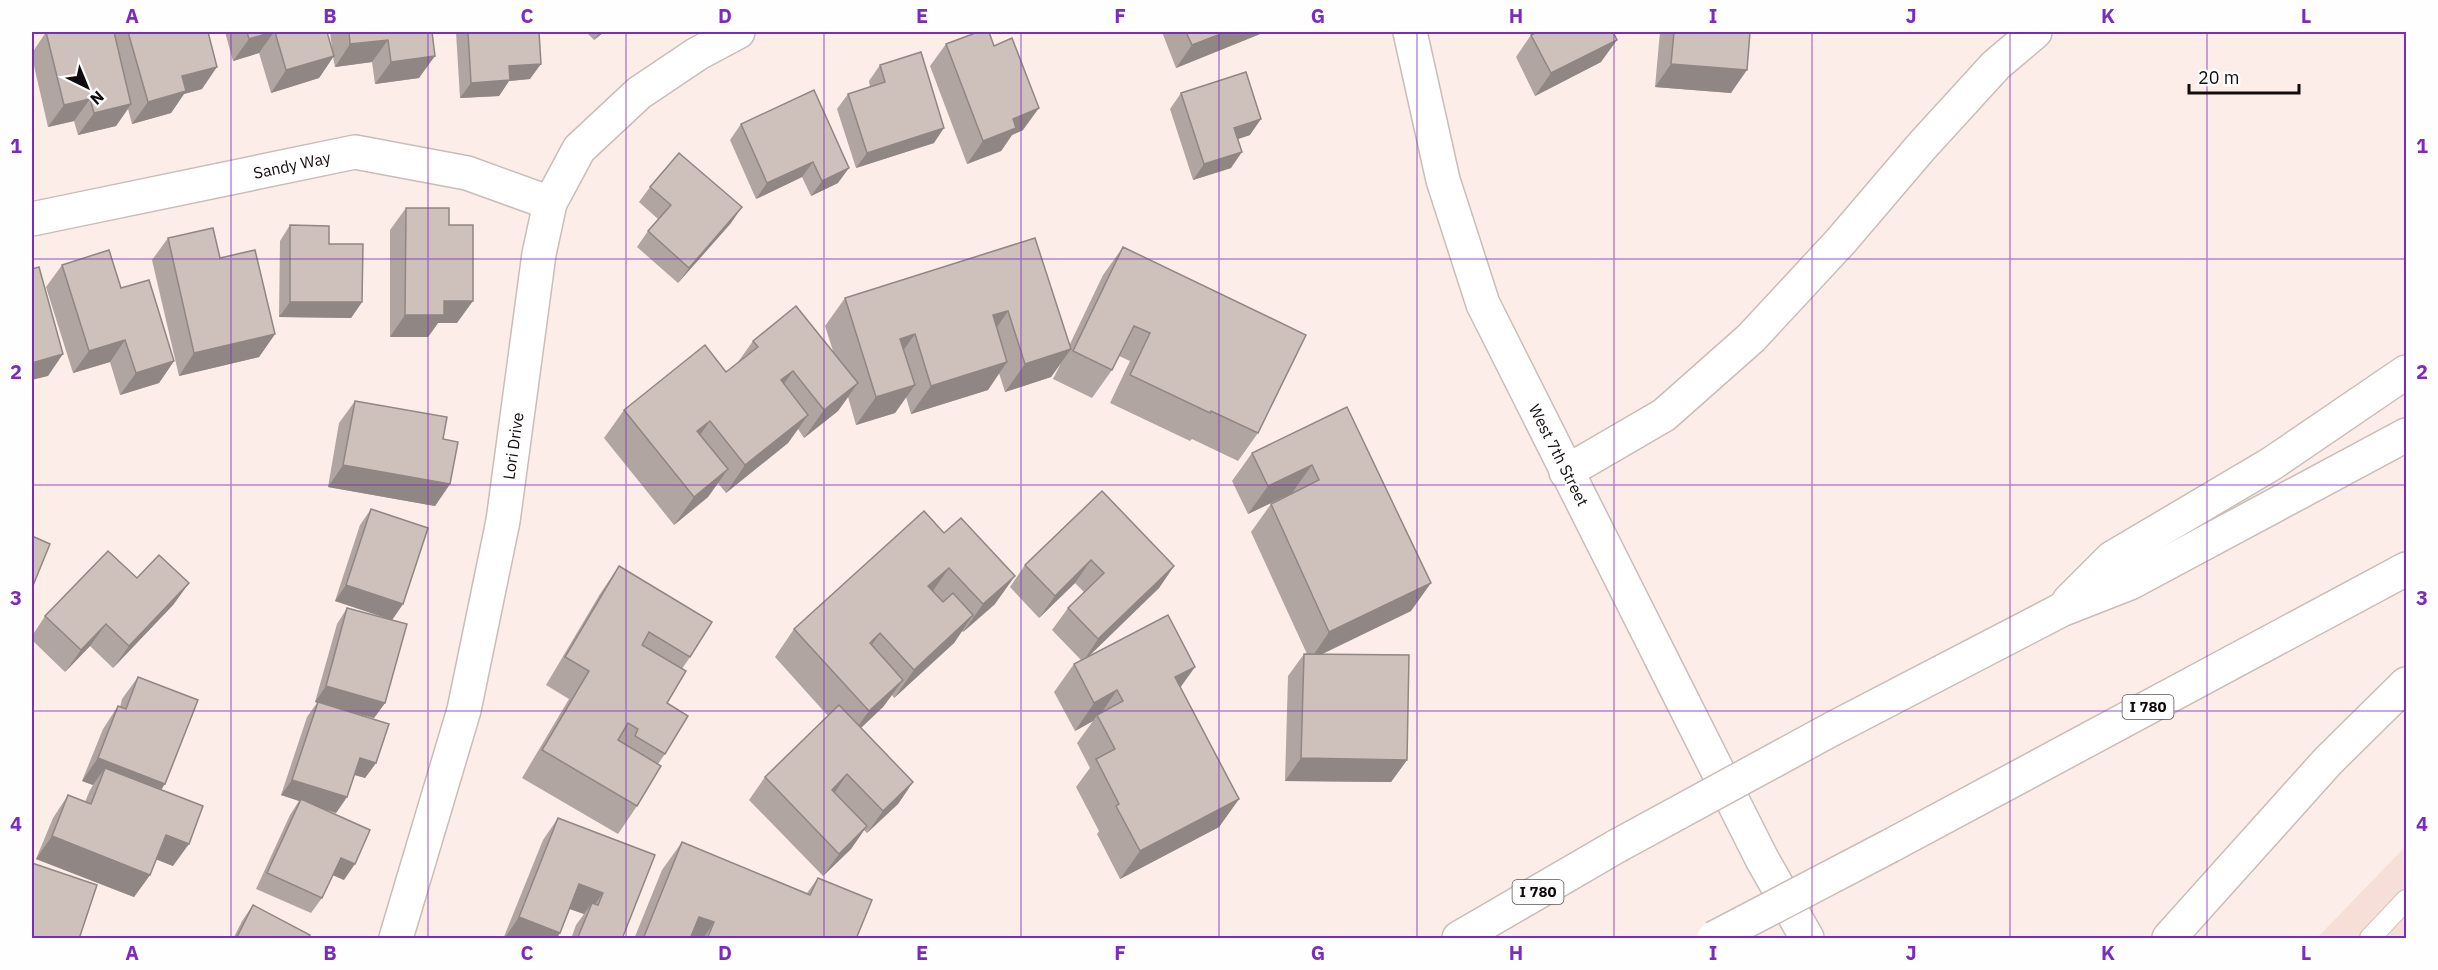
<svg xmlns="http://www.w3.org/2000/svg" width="2438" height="970" viewBox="0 0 2438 970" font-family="'IBM Plex Sans',sans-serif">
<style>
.built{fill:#f5dfd7}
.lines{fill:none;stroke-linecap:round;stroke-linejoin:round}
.service-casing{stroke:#cabdb8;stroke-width:22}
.minor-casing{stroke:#cabdb8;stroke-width:36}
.tertiary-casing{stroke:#cabdb8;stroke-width:36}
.motorway-casing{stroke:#cabdb8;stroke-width:36}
.service{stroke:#fff;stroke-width:20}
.minor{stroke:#fff;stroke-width:33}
.tertiary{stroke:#fff;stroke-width:33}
.motorway{stroke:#fff;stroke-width:33}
.motorway-bridge-casing{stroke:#cabdb8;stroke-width:36;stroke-linecap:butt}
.motorway-bridge{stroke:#fff;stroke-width:33}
.wall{fill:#b1a5a1}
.shaded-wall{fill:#908683}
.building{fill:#cec0bb;stroke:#908683;stroke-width:1.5}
.grid{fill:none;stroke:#7b2cbf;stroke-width:1.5;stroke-opacity:0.55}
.labels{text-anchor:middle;stroke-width:4.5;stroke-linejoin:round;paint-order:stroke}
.shield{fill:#fefefe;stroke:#585554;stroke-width:1.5}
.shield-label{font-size:15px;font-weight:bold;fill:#110c0b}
.street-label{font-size:16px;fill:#110c0b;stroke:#fefefe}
.neatline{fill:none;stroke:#7b2cbf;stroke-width:2}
.grid-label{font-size:20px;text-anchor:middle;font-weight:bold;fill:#7b2cbf}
</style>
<rect width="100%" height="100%" fill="#fcede9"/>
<polygon class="built" points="2406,846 2406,938 2317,938"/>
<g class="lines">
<g class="service-casing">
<polyline id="service" points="2370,938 2406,900"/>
</g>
<g class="minor-casing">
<polyline id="minor" points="32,219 355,152 467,173 550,203"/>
</g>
<g class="tertiary-casing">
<g id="tertiary">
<polyline points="1410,32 1443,180 1483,304 1762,859 1807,938"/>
<polyline points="396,938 464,710 503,521 539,254 550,203 579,149 639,93 697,54 738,32"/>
</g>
</g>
<g class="motorway-casing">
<g id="motorway">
<polyline points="1566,472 1664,415 1751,338 1841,241 1922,146 1996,65 2035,32"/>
<polyline points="2069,601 2112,558 2271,464 2406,372"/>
<polyline points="1832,729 2061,610 2130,583 2406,435"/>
<polyline points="1890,846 2406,569"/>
<polyline points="1459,938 1617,846"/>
<polyline points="2169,938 2328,761 2406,684"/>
</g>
</g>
<use href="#service" class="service"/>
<use href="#minor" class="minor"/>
<use href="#tertiary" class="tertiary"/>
<use href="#motorway" class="motorway"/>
<g class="motorway-bridge-casing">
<g id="motorway-bridge">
<polyline points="1617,846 1832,729"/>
<polyline points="1714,938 1890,846"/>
</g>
</g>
<use href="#motorway-bridge" class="motorway-bridge"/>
</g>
<g class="wall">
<polygon points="46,32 208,32 202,89 184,94 171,113 132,124 128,109 116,126 78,135 74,121 48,127 32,57 32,53"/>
<polygon points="225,32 327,32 332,49 330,32 432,32 419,78 375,84 372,62 335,67 333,57 319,78 271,93 259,53 233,61"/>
<polygon points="456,32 539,32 530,79 509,81 499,96 460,98"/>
<polygon points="586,32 604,32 594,40"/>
<polygon points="1162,32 1265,32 1176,68"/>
<polygon points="1660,32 1750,32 1731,93 1655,87"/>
<polygon points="1531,35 1601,62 1535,96 1516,57"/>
<polygon points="946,44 1023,130 1012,135 1001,151 967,164 930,66"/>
<polygon points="880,65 934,143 856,168 837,109 848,94 870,87 869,81"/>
<polygon points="814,90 838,183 811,196 802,177 756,199 730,140 741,124"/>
<polygon points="1181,93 1250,135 1238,139 1231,168 1193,180 1170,109"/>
<polygon points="650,187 731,223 678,283 637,247 648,231 658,219 639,202"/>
<polygon points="406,208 449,225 457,323 438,323 428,337 390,337 390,230"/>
<polygon points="290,225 362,302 351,318 279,317 280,241"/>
<polygon points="168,238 220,258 275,334 259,357 179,376 152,260"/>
<polygon points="1035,238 1069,346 1103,275 1123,247 1258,433 1238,461 1192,439 1190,441 1110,403 1130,361 1119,356 1112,370 1092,398 1053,379 1061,363 1051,377 1005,392 999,373 988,390 911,414 906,397 895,413 856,425 848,397 838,411 804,438 798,429 788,443 726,493 718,483 708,497 674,525 604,438 624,410 726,372 738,362 753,341 834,354 825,326 845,298"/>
<polygon points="62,265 121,288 174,361 159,383 120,395 110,362 73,373 46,287"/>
<polygon points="355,401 443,439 450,484 435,506 328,487 339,423"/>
<polygon points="1347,407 1411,611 1321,654 1407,760 1391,782 1285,781 1288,676 1304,654 1307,654 1251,532 1271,504 1292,493 1248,514 1232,481 1252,453"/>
<polygon points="1102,491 1174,566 1159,588 1087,657 1180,688 1239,799 1219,827 1120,879 1097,834 1099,831 1076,787 1090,768 1077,743 1093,721 1075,731 1054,692 1074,664 1081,660 1052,630 1068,608 1084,592 1075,583 1039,618 1010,587 1025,565"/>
<polygon points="371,509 403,604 392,620 335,601 360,525"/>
<polygon points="924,511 995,604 963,632 962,631 954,643 894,698 892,695 883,707 861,728 913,782 898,804 867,833 864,830 851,849 823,876 749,800 765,777 828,716 775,657 794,629"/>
<polygon points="619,566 690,657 682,669 667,703 665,754 658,764 637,806 618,834 522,778 569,699 546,685 600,594"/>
<polygon points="137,578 189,583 173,605 113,668 90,646 65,672 32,640 32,636 45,616"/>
<polygon points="347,608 385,703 374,718 346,711 376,763 365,778 354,775 347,797 336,813 322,808 344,880 333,875 322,898 311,913 256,889 290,815 299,801 281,795 307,717 317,703 315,702 337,624"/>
<polygon points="138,677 165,784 161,789 173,866 156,859 150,875 134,897 36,859 53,818 68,795 85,802 90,790 93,785 82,781 103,729 118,706 120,707 122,699"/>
<polygon points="558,818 655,855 622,939 571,939 576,925 584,914 570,909 560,933 556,939 503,939 543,840"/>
<polygon points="682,842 807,893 818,878 856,939 634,939 662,870"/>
<polygon points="253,905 308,939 233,939 242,921"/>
</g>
<g class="shaded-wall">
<polygon points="272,32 274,32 259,53 233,61 249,39"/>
<polygon points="600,32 604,32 594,40"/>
<polygon points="1226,32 1265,32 1176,68 1192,45"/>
<polygon points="388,40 372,62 335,67 350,44"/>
<polygon points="1617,40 1601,62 1535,96 1551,73"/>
<polygon points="334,56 319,78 271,93 286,70"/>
<polygon points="435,56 419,78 375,84 391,62"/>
<polygon points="541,64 530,79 509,81 499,96 460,98 471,83 509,66"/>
<polygon points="1671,64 1747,70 1731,93 1655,87"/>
<polygon points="217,67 202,89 184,94 171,113 132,124 148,102 182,76"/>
<polygon points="90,99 74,121 48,127 64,105"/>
<polygon points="131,104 116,126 78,135 94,113"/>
<polygon points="1039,108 1023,130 1012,135 1001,151 967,164 983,141 1013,119"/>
<polygon points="1261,119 1250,135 1223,144 1234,128"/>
<polygon points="944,128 934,143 856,168 867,153"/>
<polygon points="1242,152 1231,168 1193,180 1204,164"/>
<polygon points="813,162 802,177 756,199 767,183"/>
<polygon points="849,168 838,183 811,196 822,181"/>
<polygon points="742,207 731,223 678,283 689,268"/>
<polygon points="444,301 473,301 457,323 438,323 428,337 390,337 405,315"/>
<polygon points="290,302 362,302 351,318 279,317"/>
<polygon points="1008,311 989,339 993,315"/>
<polygon points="275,334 259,357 179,376 194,353"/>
<polygon points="915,334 895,362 900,339"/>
<polygon points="125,340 110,362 73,373 89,351"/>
<polygon points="1071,349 1051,377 1005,392 1025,364"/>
<polygon points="63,354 48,376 32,380 32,363"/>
<polygon points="174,361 159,383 120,395 136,373"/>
<polygon points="1007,362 988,390 911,414 931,386"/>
<polygon points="793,371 773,399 781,380"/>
<polygon points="858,383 838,411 804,438 824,410"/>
<polygon points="915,385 895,413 856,425 876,397"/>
<polygon points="808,415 788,443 726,493 745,465"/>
<polygon points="710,421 690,449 697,431"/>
<polygon points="343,465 450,484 435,506 328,487"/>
<polygon points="1312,465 1292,493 1248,514 1268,486"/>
<polygon points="728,469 708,497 674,525 694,497"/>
<polygon points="1091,560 1075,583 1039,618 1055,596"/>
<polygon points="1174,566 1159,588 1083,662 1098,639"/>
<polygon points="949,568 930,595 928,586"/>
<polygon points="1015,576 995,604 963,632 983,604"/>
<polygon points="189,583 173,605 113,668 129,646"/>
<polygon points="1431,583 1411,611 1310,660 1329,632"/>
<polygon points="346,585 403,604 392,620 335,601"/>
<polygon points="973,615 954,643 894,698 914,670"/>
<polygon points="106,624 90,646 65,672 81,650"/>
<polygon points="880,633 861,661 870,643"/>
<polygon points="1195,667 1175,695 1175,677"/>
<polygon points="903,680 883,707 849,739 869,711"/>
<polygon points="326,686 385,703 374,718 315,702"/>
<polygon points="1117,690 1098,718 1097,715 1093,721 1075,731 1094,703"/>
<polygon points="98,758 165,784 149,807 105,768 93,785 82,781"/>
<polygon points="360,758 376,763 365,778 349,773"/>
<polygon points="1301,758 1407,760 1391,782 1285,781"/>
<polygon points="847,774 832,797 832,790"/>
<polygon points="292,780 347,797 336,813 281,795"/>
<polygon points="913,782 898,804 867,833 883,811"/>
<polygon points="1239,799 1219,827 1120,879 1140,851"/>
<polygon points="867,826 851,849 823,876 839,854"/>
<polygon points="166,835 189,844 173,866 150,857"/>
<polygon points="52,836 150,875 134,897 36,859"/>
<polygon points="341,858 355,864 344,880 330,874"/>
<polygon points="579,884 603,893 587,916 592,903 584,914 564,907"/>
<polygon points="519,917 560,933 556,939 504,939"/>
<polygon points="699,917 714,922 703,939 684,939"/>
</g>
<g class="building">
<polygon points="46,32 114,32 131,104 94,113 90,99 64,105"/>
<polygon points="128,32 208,32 217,67 182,76 186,91 148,102"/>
<polygon points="247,32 272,32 249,39"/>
<polygon points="275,32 327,32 334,56 286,70"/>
<polygon points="349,32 432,32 435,56 391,62 388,40 350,44"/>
<polygon points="468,32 539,32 541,64 509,66 510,80 471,83"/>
<polygon points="978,32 989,32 994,46 1012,38 1039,108 1013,119 1016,128 983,141 946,44"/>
<polygon points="1186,32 1226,32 1192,45"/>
<polygon points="1538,32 1613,32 1617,40 1551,73 1531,35"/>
<polygon points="1674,32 1750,32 1747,70 1671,64"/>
<polygon points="921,52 944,128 867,153 848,94 885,82 880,65"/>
<polygon points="1246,72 1261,119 1234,128 1242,152 1204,164 1181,93"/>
<polygon points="814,90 849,168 822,181 813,162 767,183 741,124"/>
<polygon points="679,153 742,207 689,268 648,231 671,205 650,187"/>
<polygon points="406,208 449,208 449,225 473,225 473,301 444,301 444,315 405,315"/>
<polygon points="290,225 329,226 329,244 363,244 362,302 290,302"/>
<polygon points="213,228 220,258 255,250 275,334 194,353 168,238"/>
<polygon points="1035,238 1071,349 1025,364 1008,311 993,315 1007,362 931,386 915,334 900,339 915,385 876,397 845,298"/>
<polygon points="1123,247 1306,335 1258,433 1211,411 1210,413 1130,375 1150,333 1134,326 1112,370 1073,351"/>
<polygon points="109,250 121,288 149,280 174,361 136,373 125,340 89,351 62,265"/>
<polygon points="39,267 63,354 32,363 32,269"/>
<polygon points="796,306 858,383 824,410 793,371 781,380 808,415 745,465 710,421 697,431 728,469 694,497 624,410 705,345 726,372 758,347 753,341"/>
<polygon points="355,401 447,417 443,439 458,442 450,484 343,465"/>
<polygon points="1347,407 1431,583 1329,632 1271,504 1319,480 1312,465 1268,486 1252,453"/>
<polygon points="1102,491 1174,566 1098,639 1068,608 1104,573 1091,560 1055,596 1025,565"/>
<polygon points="371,509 428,528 403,604 346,585"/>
<polygon points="924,511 944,533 961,518 1015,576 983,604 949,568 928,586 943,602 953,593 973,615 914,670 880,633 870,643 903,680 869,711 794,629"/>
<polygon points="32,536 50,544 32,588"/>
<polygon points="108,551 137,578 159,555 189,583 129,646 106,624 81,650 45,616"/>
<polygon points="619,566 712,622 690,657 649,632 642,645 686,671 667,703 688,716 665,754 635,736 638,729 628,723 618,740 661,766 637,806 542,750 589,671 565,657"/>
<polygon points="347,608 407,624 385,703 326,686"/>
<polygon points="1168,615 1195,667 1175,677 1239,799 1140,851 1116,806 1119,804 1096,759 1115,749 1097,715 1123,701 1117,690 1094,703 1074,664"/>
<polygon points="1304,654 1409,655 1407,760 1301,758"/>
<polygon points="138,677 198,700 165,784 98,758 118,706 126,709"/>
<polygon points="318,702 389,724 376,763 360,758 347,797 292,780"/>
<polygon points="839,705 913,782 883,811 847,774 832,790 867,826 839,854 765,777"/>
<polygon points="105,768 203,806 189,844 166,835 150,875 52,836 68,795 91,804"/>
<polygon points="301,799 370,830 355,864 341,858 322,898 267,873"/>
<polygon points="558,818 655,855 622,939 581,939 578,937 592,903 598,905 603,893 579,884 560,933 519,917"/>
<polygon points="682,842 810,895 818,878 872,900 856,939 707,939 714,922 699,917 690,939 643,939"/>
<polygon points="32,863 97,885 79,939 32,939"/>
<polygon points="253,905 310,935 308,939 236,939"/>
</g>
<path class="grid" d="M231 32V938M428 32V938M626 32V938M824 32V938M1021 32V938M1219 32V938M1417 32V938M1614 32V938M1812 32V938M2010 32V938M2207 32V938M32 259H2406M32 485H2406M32 711H2406"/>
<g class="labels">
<g class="shield">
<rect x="2122.5" y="695" width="51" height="24" rx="4.5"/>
<rect x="1512.5" y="880" width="51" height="24" rx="4.5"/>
</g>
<g class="shield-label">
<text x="2148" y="712">I 780</text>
<text x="1538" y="897">I 780</text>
</g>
<g class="street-label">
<text transform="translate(292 165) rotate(-12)" y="6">Sandy Way</text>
<text transform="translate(513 446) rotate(-82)" y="6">Lori Drive</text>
<text transform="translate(1559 455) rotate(63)" y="6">West 7th Street</text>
</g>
</g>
<rect width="2438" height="970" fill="none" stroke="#fefefe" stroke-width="66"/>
<g transform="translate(87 87) rotate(137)" stroke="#fefefe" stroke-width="4.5" paint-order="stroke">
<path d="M0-4.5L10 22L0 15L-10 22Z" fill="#110c0b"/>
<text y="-9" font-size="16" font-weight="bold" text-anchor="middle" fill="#110c0b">N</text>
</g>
<path d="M2189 84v9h110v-9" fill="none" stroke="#110c0b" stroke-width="3"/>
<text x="2198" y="84" font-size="18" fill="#110c0b" stroke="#fefefe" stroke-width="4.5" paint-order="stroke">20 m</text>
<rect x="33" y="33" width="2372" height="904" class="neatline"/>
<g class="grid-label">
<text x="132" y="23">A</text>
<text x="330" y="23">B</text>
<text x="527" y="23">C</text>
<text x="725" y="23">D</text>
<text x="922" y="23">E</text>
<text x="1120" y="23">F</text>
<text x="1318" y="23">G</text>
<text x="1516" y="23">H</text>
<text x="1713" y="23">I</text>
<text x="1911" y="23">J</text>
<text x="2108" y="23">K</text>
<text x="2306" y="23">L</text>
<text x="16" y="153">1</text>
<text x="2422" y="153">1</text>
<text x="16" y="379">2</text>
<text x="2422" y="379">2</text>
<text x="16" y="605">3</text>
<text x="2422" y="605">3</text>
<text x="16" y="831">4</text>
<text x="2422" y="831">4</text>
<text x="132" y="960">A</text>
<text x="330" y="960">B</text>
<text x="527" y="960">C</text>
<text x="725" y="960">D</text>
<text x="922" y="960">E</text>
<text x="1120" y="960">F</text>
<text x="1318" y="960">G</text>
<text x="1516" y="960">H</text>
<text x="1713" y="960">I</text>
<text x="1911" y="960">J</text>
<text x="2108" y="960">K</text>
<text x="2306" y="960">L</text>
</g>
</svg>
